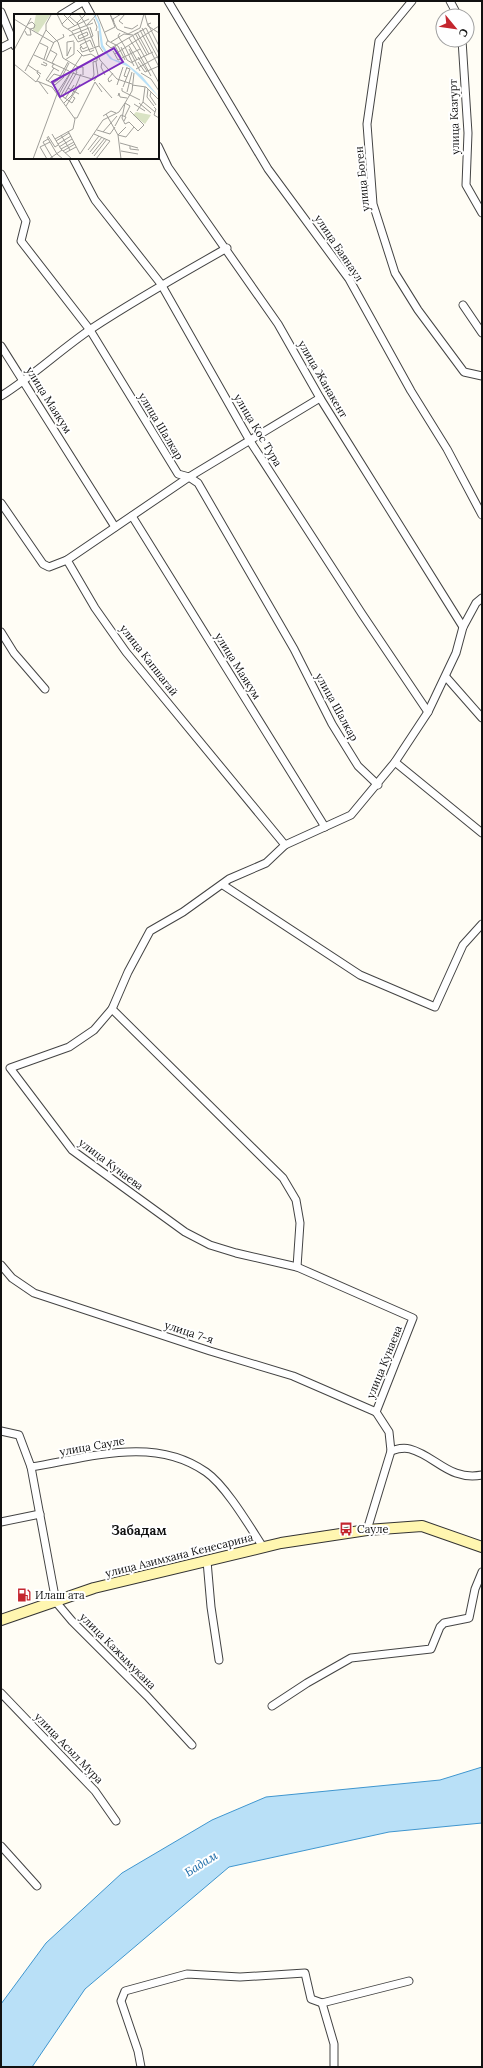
<svg xmlns="http://www.w3.org/2000/svg" width="483" height="2068" viewBox="0 0 483 2068" font-family="Lora,serif">
<style>
.water{fill:#b9e0f7;stroke:#3f96cf}
.lines{fill:none;stroke-linecap:round;stroke-linejoin:round}
.street-casing{stroke:#444;stroke-width:9}
.secondary-casing{stroke:#333;stroke-width:12}
.street{stroke:#fff;stroke-width:7}
.secondary{stroke:#fff6b0;stroke-width:10}
.labels{text-anchor:middle;stroke-width:4;stroke-linejoin:round;paint-order:stroke}
.street-label{font-size:11px;fill:#111;stroke:#fff}
.poi-label{font-size:11px;fill:#111;stroke:#fff;text-anchor:start}
.water-label{font-size:12px;font-style:italic;fill:#1768a6;stroke:#fff}
.quarter-label{font-size:13px;font-weight:bold;fill:#111;stroke:#fff}
.inset-road{fill:none;stroke:#a09f9a;stroke-width:1}
.view{fill:#7b2cbf;fill-opacity:0.15;stroke:#7b2cbf;stroke-width:2}
.inset-edge{fill:none;stroke:#111;stroke-width:2}
</style>
<rect width="100%" height="100%" fill="#fffdf5"/>
<polygon class="water" points="482,1767 482,1823 389,1832 229,1867 85,1989 32,2067 1,2067 1,2004 46,1943 122,1873 212,1820 266,1797 440,1780"/>
<g class="lines">
<g class="street-casing">
<g id="street">
<polyline points="168,1 268,169 349,279 411,391 447,449 482,515"/>
<polyline points="412,1 379,41 367,124 373,204 395,273 418,310 464,372 482,376"/>
<polyline points="450,1 458,16"/>
<polyline points="84,2 91,15"/>
<polyline points="1,12 15,46"/>
<polyline points="61,15 84,1"/>
<polyline points="462,40 468,133 466,185 482,213"/>
<polyline points="1,48 15,41"/>
<polyline points="158,146 168,167 278,324 320,398 463,627"/>
<polyline points="73,158 95,200 161,284 250,441 362,614 428,712"/>
<polyline points="1,174 26,221 21,241 90,330 178,474 189,477 198,483 294,649 332,724 358,766 378,785"/>
<polyline points="463,305 482,333"/>
<polyline points="1,346 115,527"/>
<path d="M1 396C33 376 60 350 91 329 135 300 181 274 227 248"/>
<polyline points="1,503 43,564 49,567 67,560 95,608 126,652 285,845"/>
<polyline points="132,516 325,827"/>
<polyline points="67,560 189,477 320,398"/>
<path d="M482 598 476 603 463 627 456 653 428 712 395 762 351 815 285 845 266 863 229 879 183 912 150 931 128 972 112 1009 94 1030 69 1047 10 1068 72 1150 185 1232 210 1245 236 1253 297 1267 413 1318 376 1412 389 1432 391 1451C397 1449 403 1447 410 1449 436 1456 449 1481 482 1475"/>
<polyline points="1,632 14,653 45,689"/>
<polyline points="446,677 482,718"/>
<polyline points="395,762 482,833"/>
<polyline points="223,885 360,975 435,1007 463,945 482,924"/>
<polyline points="112,1009 283,1178 296,1200 300,1223 297,1267"/>
<polyline points="1,1265 12,1278 34,1293 210,1351 293,1376 376,1412"/>
<path d="M1 1431 19 1435 31 1467C88 1458 154 1435 206 1472 226 1486 250 1527 263 1547"/>
<polyline points="31,1467 56,1602 72,1621 147,1696 192,1745"/>
<polyline points="1,1522 40,1514"/>
<polyline points="367,1530 391,1451"/>
<polyline points="207,1561 211,1607 219,1660"/>
<polyline points="1,1693 95,1791 116,1821"/>
<polyline points="272,1706 307,1683 351,1658 431,1649 440,1627 444,1623 469,1618 475,1589 482,1572"/>
<polyline points="1,1846 37,1886"/>
<polyline points="322,2003 334,2044 334,2067"/>
<polyline points="141,2067 138,2051 121,2001 125,1991 187,1974 240,1977 305,1973 311,1999 322,2003 409,1981"/>
</g>
</g>
<g class="secondary-casing">
<polyline id="secondary" points="1,1620 94,1588 281,1543 367,1530 422,1526 482,1547"/>
</g>
<use href="#street" class="street"/>
<use href="#secondary" class="secondary"/>
</g>
<defs>
<g id="bus-bare" transform="scale(1.08)"><path d="M-5-6H5V4H4V6H2V4H-2V6H-4V4H-5ZM-3.5-4V0h7V-4ZM-3.5 1.2v1.5H-2V1.2ZM2 1.2v1.5H3.5V1.2Z" fill="#c4262e" stroke="#fff" stroke-width="2.5" paint-order="stroke"/></g>
<g id="fuel-bare" transform="scale(1.08)"><path d="M-5.5-6h7V0h2V4h1.3V-2.5L3-4.5l.8-.8L6-3V5H2.5V1h-1V6h-7ZM-4.2-4.7v3.2H.2V-4.7Z" fill="#c4262e" stroke="#fff" stroke-width="2.5" paint-order="stroke"/></g>
</defs>
<g fill-rule="evenodd">
<use href="#bus-bare" x="346" y="1529"/>
<use href="#fuel-bare" x="24" y="1595"/>
</g>
<g class="labels">
<g class="street-label">
<text transform="translate(454 117) rotate(-92)" y="4">улица Казгурт</text>
<text transform="translate(362 179) rotate(-96)" y="4">улица Боген</text>
<text transform="translate(339 248) rotate(56)" y="4">улица Баянаул</text>
<text transform="translate(323 379) rotate(60)" y="4">улица Жанакент</text>
<text transform="translate(49 400) rotate(58)" y="4">улица Маякум</text>
<text transform="translate(161 426) rotate(59)" y="4">улица Шалкар</text>
<text transform="translate(258 430) rotate(59)" y="4">улица Кос Тура</text>
<text transform="translate(149 660) rotate(52)" y="4">улица Капшагай</text>
<text transform="translate(238 666) rotate(58)" y="4">улица Маякум</text>
<text transform="translate(337 707) rotate(61)" y="4">улица Шалкар</text>
<text transform="translate(111 1164) rotate(37)" y="4">улица Кунаева</text>
<text transform="translate(189 1332) rotate(18)" y="4">улица 7-я</text>
<text transform="translate(384 1362) rotate(-68)" y="4">улица Кунаева</text>
<text transform="translate(92 1446) rotate(-10)" y="4">улица Сауле</text>
<text transform="translate(179 1555) rotate(-14)" y="4">улица Азимхана Кенесарина</text>
<text transform="translate(118 1651) rotate(45)" y="4">улица Кажымукана</text>
<text transform="translate(69 1748) rotate(46)" y="4">улица Асыл Мура</text>
</g>
<g class="poi-label">
<text x="357" y="1533">Сауле</text>
<text x="35" y="1599">Илаш ата</text>
</g>
<g class="water-label">
<text transform="translate(201 1864) rotate(-32)" y="4">Бадам</text>
</g>
<g class="quarter-label">
<text x="139" y="1535">Забадам</text>
</g>
</g>
<g transform="translate(14 14)">
<rect width="145" height="145" fill="#fffdf5"/>
<path d="M22 0H37L24 19 19 16ZM122 98 137 101 131 110 119 101Z" fill="#d9e3c4"/>
<path d="M79 0H81L86 10 89 31 95 41 99 45 112 49 128 62 145 83 115 53 96 45 87 33 84 10Z" fill="#b9e0f7"/>
<path class="inset-road" d="M43 0 49 12 58 18M49 0 61 12M65 0 74 14 86 46 103 65 118 70M83 0 94 27 104 32 111 46M96 0 103 15 114 20 126 14 130 0M131 1 134 12 145 19M56 3 64 10 76 38 80 36M0 5 16 15 17 21H13L11 17M80 5 83 13 82 17M100 8 99 5 107 0M63 9 72 0M137 9 134 10 145 32M14 10 18 8 21 11 20 14 16 15M48 10 57 1M109 10 105 7 111 0M73 11 83 0M110 13 118 15 124 11M128 14 145 46M16 15 40 29M54 15 75 5M32 16 44 28 49 44 64 53 62 58M32 16V10L37 1M126 16 145 53M58 17 79 9M84 17 85 32M58 18 64 28 79 22 76 13M73 18 74 21 65 25 64 22ZM91 18 101 13 96 0M123 18 135 40M106 19 104 22 111 33M121 19 133 41M55 22 75 14M119 22 145 69M115 24 123 37M94 26 92 30 97 34 132 14 145 40M97 28 110 20 119 21M26 29 34 33 30 45M68 32 66 34 68 38 85 32 89 38M101 32 107 43M115 32 123 46M57 33 53 42V28L60 27M73 33 69 35 66 31 76 26 79 33M107 33 113 46 118 49M111 33 120 52M115 35 126 57M0 36 17 4M36 36 43 40 38 49M123 36 137 62M99 37 104 46 126 35M101 40 145 12M20 41 55 57M124 43 133 57M32 46 40 28 50 23 49 20M51 46 60 40V28M118 48 139 38M124 48 131 58 145 52M40 49 38 53 45 57M88 49 87 53 91 61M0 50 22 68 26 62 23 59 24 56M27 50 32 52 33 50 29 48M14 51 27 60M64 53H69V61M113 53 110 62 113 63M122 55 145 42M11 57 32 16M55 58 78 65 80 61 79 48 83 47V44L77 40 69 42 63 36M127 59 137 65 145 77M40 60 50 63 41 71 34 67ZM48 63 55 49M98 66 95 68 94 65 99 59M23 67 38 73 61 105 59 115 41 125M34 67 32 66 40 54M80 67 84 61 82 48M25 68 34 80M85 69 98 84M38 70 44 66 54 48M103 71 109 53M118 71 132 73 145 86M109 73 116 55 113 54M54 74 65 80M108 74V77L126 86M134 75 133 83 140 92M113 78 118 58M137 78 136 82 142 91M43 79 68 41M45 80 57 58M48 82 58 89 61 84 59 83M104 82 105 79 106 83 113 84M46 83 60 58M49 83 63 58M51 85 60 71M129 88 141 98M50 89 58 81 67 60M125 89 137 99M120 90 131 97M52 92 66 70M140 93 142 95 140 101 145 104M123 97 129 88 131 73M92 100 104 121 107 145M89 102 97 97 102 99M111 102 116 92 111 89 108 104 111 110 115 108 124 117 130 111 116 97M60 104H63L81 68 88 78M101 112 107 101 112 103 110 107M112 113 104 121 112 123 120 113M83 116 96 120 101 113M54 117 66 140 89 106 105 98 111 89 118 77 120 59M89 118 103 102M38 120 47 135 58 145M80 120 96 127 82 145M47 121 56 136M34 122 41 133 44 131M33 123 43 140 49 145M34 125 29 128 39 145M42 127 55 119M106 129 124 134M44 130 57 122M116 132V135L125 136M45 133 58 125M47 135 60 128M74 136 85 122M49 137 61 130M107 137 124 140M76 138 88 123M51 139 62 133M78 140 91 124M80 142 93 125M19 145 43 80M33 145 26 133 36 128M35 145 48 136"/>
<path class="view" d="M100 34 109 48 46 83 38 68Z"/>
<rect width="145" height="145" class="inset-edge"/>
</g>
<rect width="483" height="2068" fill="none" stroke="#111111" stroke-width="4"/>
<g transform="translate(455 28) rotate(119)"><circle r="19" fill="#ffffff" stroke="#a0a0a0"/>
<path d="M0-3L7 15L0 10L-7 15Z" fill="#c4262e"/>
<text y="-6" font-size="11" font-weight="bold" text-anchor="middle" fill="#111111">С</text>
</g>
</svg>
